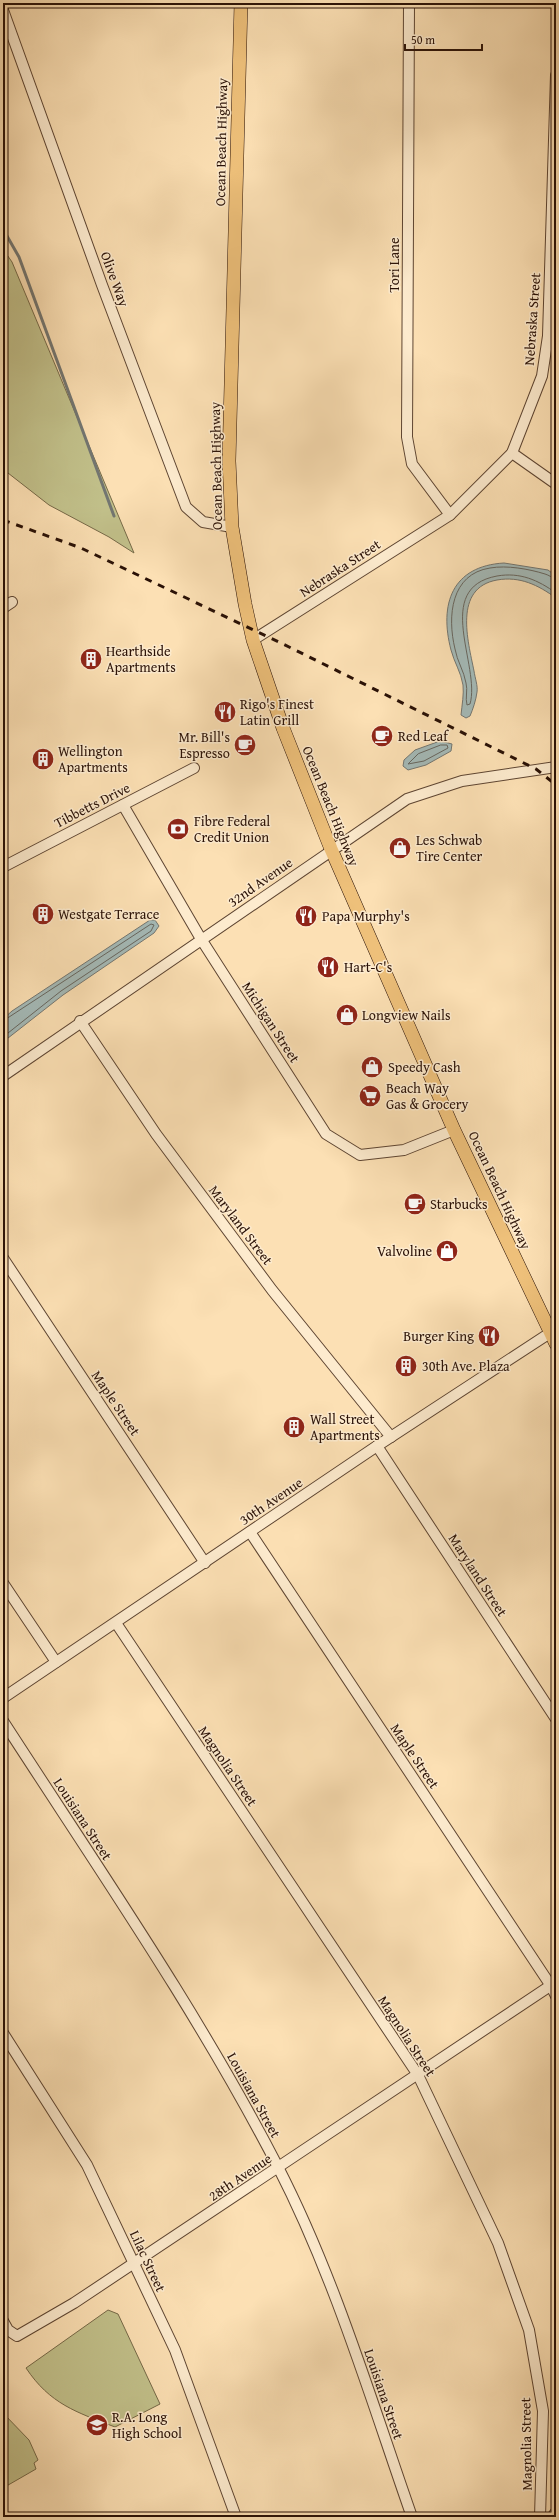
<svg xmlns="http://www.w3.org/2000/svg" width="559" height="2520" viewBox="0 0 559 2520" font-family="'Gentium Book Plus',serif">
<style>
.green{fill:#c2c18b;stroke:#766948}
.water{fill:#a4bab8;stroke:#737671}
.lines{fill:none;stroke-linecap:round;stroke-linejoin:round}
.shore{stroke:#67665f;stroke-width:1}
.stream{stroke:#737671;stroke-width:3}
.minor-casing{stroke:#5e4532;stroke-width:12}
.major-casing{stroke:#2a1106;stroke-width:14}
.minor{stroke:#fdebce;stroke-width:10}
.major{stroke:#eec07a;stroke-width:13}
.rail{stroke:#2a1106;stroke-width:3;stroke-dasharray:7 7;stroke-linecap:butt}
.labels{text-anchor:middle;stroke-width:3;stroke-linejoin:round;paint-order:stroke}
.street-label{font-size:14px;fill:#2a1106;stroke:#fdebce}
.poi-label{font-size:14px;fill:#2a1106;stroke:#fdebce;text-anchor:start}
</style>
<rect width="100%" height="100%" fill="#fce0b4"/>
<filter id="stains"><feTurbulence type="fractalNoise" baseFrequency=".005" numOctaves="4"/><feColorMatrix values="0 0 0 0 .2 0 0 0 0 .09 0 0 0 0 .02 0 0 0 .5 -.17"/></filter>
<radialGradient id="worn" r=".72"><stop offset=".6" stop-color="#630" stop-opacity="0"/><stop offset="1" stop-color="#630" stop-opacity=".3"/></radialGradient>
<g class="green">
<polygon points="3,249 12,262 134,553 109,537 49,505 8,473 3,473"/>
<path d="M108 2310 118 2314 160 2404 115 2427C76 2412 50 2404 26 2368Z"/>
<polygon points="3,2413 29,2440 38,2460 34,2463 36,2469 3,2488"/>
</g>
<g class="water">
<path d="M504 563 548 570 556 576V598C538 585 520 576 497 580 453 588 468 641 474 671 475 678 478 686 477 692 476 700 473 709 470 716L466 718 461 715C462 705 464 694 463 685 461 672 454 662 451 650 439 604 452 566 504 563Z"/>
<polygon points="440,741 452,744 451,751 426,765 408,770 403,766 404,760 415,750"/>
<polygon points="150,920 155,920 159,926 154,933 63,995 3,1042 3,1019 12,1011"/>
</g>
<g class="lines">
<g class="shore">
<path d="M556 579C552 578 549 575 545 574 529 569 507 565 490 568 451 574 447 616 455 649 457 661 464 671 466 683 468 690 465 698 467 705L470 704C481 666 432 588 497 576 520 572 538 580 556 593"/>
<polygon points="441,745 447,745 448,748 424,761 408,764 418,754"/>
<polyline points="3,1021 151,924 154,925 151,931 61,991 3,1037"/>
</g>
<polyline class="stream" points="3,229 19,257 114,516"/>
<g class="minor-casing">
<g id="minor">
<polyline points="409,3 407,437 412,464 450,515"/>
<polyline points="3,10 102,285 186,507 203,522 232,527"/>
<polyline points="512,453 556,484"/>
<polyline points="3,608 12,602"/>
<polyline points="253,640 450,515 512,453 542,376 548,336 556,75"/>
<polyline points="123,805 201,939 326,1134 360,1155 404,1150 454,1130"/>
<polyline points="3,867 194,768"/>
<polyline points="80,1021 156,1134 272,1290 391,1437"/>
<polyline points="3,1076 407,799 462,781 556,767"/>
<polyline points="3,1258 205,1563"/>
<polyline points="377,1446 556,1719"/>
<polyline points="250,1532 551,1986 556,1996"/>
<polyline points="3,1583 56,1662"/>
<polyline points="116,1623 418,2075 498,2243 529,2330 543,2411 540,2517"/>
<polyline points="3,1698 377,1446 556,1329"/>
<path d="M3 1721C98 1868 198 2012 278 2167 335 2278 371 2400 412 2517"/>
<polyline points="3,2033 87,2165 175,2350 236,2517"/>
<polyline points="3,2321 8,2330 17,2336 74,2303 556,1982"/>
<polyline points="552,2517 556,2512"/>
</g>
</g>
<g class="major-casing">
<polyline id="major" points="241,3 229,461 232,527 245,604 253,640 283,728 331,849 454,1130 556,1344"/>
</g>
<use href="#minor" class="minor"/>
<use href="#major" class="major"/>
<polyline class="rail" points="3,520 81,548 279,642 536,769 556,785"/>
</g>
<defs>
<g id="building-disc" transform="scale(1.15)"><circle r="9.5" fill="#8f2418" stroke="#fdebce"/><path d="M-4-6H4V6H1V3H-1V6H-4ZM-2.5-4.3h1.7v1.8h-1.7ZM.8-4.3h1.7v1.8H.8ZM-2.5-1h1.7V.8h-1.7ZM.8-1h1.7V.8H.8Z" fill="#fff"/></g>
<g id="restaurant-disc" transform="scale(1.15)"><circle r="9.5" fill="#8f2418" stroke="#fdebce"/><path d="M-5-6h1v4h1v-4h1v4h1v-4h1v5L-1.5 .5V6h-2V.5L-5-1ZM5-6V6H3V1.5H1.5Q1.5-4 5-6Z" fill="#fff"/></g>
<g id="cafe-disc" transform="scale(1.15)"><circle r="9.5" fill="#8f2418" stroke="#fdebce"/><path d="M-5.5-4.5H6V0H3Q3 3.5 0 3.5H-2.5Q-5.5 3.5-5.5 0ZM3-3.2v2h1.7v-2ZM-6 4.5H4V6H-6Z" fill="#fff"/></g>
<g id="bank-disc" transform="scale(1.15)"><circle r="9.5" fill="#8f2418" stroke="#fdebce"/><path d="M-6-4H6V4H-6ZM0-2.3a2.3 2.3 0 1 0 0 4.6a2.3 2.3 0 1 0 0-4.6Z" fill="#fff"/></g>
<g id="shop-disc" transform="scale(1.15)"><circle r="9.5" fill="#8f2418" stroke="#fdebce"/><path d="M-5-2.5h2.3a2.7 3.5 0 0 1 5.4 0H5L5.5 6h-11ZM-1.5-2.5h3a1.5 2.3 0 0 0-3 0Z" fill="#fff"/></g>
<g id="supermarket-disc" transform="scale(1.15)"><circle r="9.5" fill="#8f2418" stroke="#fdebce"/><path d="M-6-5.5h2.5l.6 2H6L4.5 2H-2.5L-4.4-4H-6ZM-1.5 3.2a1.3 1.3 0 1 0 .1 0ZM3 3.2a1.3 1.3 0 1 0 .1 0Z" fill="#fff"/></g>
<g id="school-disc" transform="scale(1.15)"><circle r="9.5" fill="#8f2418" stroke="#fdebce"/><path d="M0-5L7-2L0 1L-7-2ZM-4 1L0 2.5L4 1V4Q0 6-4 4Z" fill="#fff"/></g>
</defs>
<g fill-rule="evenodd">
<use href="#building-disc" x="91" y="659"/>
<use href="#restaurant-disc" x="225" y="712"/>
<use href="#cafe-disc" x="382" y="736"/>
<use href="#cafe-disc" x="245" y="745"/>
<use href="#building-disc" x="43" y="759"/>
<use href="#bank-disc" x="178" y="829"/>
<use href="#shop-disc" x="400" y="848"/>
<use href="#building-disc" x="43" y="914"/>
<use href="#restaurant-disc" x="306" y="916"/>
<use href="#restaurant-disc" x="328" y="967"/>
<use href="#shop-disc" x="347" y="1015"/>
<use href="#shop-disc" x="372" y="1067"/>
<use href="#supermarket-disc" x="370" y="1096"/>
<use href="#cafe-disc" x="415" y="1204"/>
<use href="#shop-disc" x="447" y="1251"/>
<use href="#restaurant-disc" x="489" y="1336"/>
<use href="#building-disc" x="406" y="1366"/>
<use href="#building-disc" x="294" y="1427"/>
<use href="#school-disc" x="97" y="2425"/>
</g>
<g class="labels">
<g class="street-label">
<text transform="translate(221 142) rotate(-89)" y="5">Ocean Beach Highway</text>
<text transform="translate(394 265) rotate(-90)" y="5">Tori Lane</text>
<text transform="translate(115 279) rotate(70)" y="5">Olive Way</text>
<text transform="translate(532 319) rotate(-86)" y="5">Nebraska Street</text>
<text transform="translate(216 466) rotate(-91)" y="5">Ocean Beach Highway</text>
<text transform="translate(340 568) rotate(-33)" y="5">Nebraska Street</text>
<text transform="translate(92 805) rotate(-27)" y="5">Tibbetts Drive</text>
<text transform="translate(331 806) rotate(68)" y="5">Ocean Beach Highway</text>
<text transform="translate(260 882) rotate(-35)" y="5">32nd Avenue</text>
<text transform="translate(271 1022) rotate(57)" y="5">Michigan Street</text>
<text transform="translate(500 1190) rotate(65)" y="5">Ocean Beach Highway</text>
<text transform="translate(241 1225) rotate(53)" y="5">Maryland Street</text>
<text transform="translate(116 1403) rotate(56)" y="5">Maple Street</text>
<text transform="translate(271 1501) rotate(-34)" y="5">30th Avenue</text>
<text transform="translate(478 1575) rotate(57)" y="5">Maryland Street</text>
<text transform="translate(415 1756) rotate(56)" y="5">Maple Street</text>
<text transform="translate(228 1766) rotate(56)" y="5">Magnolia Street</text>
<text transform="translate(83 1819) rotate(57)" y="5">Louisiana Street</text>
<text transform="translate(407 2036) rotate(57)" y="5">Magnolia Street</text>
<text transform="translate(254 2095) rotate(61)" y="5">Louisiana Street</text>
<text transform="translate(240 2177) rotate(-34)" y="5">28th Avenue</text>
<text transform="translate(148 2261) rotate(65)" y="5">Lilac Street</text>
<text transform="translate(384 2394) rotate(71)" y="5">Louisiana Street</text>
<text transform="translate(526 2444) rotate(-91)" y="5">Magnolia Street</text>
</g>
<g class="poi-label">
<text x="106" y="656">Hearthside<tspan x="106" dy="16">Apartments</tspan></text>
<text x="240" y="709">Rigo's Finest<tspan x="240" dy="16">Latin Grill</tspan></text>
<text x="398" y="741">Red Leaf</text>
<text x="230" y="742" text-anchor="end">Mr. Bill's<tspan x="230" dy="16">Espresso</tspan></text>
<text x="58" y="756">Wellington<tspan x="58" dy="16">Apartments</tspan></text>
<text x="194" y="826">Fibre Federal<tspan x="194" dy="16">Credit Union</tspan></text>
<text x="416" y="845">Les Schwab<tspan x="416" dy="16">Tire Center</tspan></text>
<text x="58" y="919">Westgate Terrace</text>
<text x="322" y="921">Papa Murphy's</text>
<text x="344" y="972">Hart-C's</text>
<text x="362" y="1020">Longview Nails</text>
<text x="388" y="1072">Speedy Cash</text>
<text x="386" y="1093">Beach Way<tspan x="386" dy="16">Gas &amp; Grocery</tspan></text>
<text x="430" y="1209">Starbucks</text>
<text x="432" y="1256" text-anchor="end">Valvoline</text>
<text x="474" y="1341" text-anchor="end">Burger King</text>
<text x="422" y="1371">30th Ave. Plaza</text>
<text x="310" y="1424">Wall Street<tspan x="310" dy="16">Apartments</tspan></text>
<text x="112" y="2422">R.A. Long<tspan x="112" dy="16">High School</tspan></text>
</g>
</g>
<rect width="559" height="2520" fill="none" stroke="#fce0b4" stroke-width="16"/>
<rect x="4" y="4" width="551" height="2512" fill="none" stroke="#2a1106" stroke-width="2"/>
<rect x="8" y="8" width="543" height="2504" fill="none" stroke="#2a1106"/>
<path d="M405 44v6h77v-6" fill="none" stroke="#2a1106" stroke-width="2"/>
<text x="411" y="44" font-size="12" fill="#2a1106" stroke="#fdebce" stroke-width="3" paint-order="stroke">50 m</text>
<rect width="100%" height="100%" filter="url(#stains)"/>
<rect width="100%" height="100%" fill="url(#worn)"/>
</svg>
